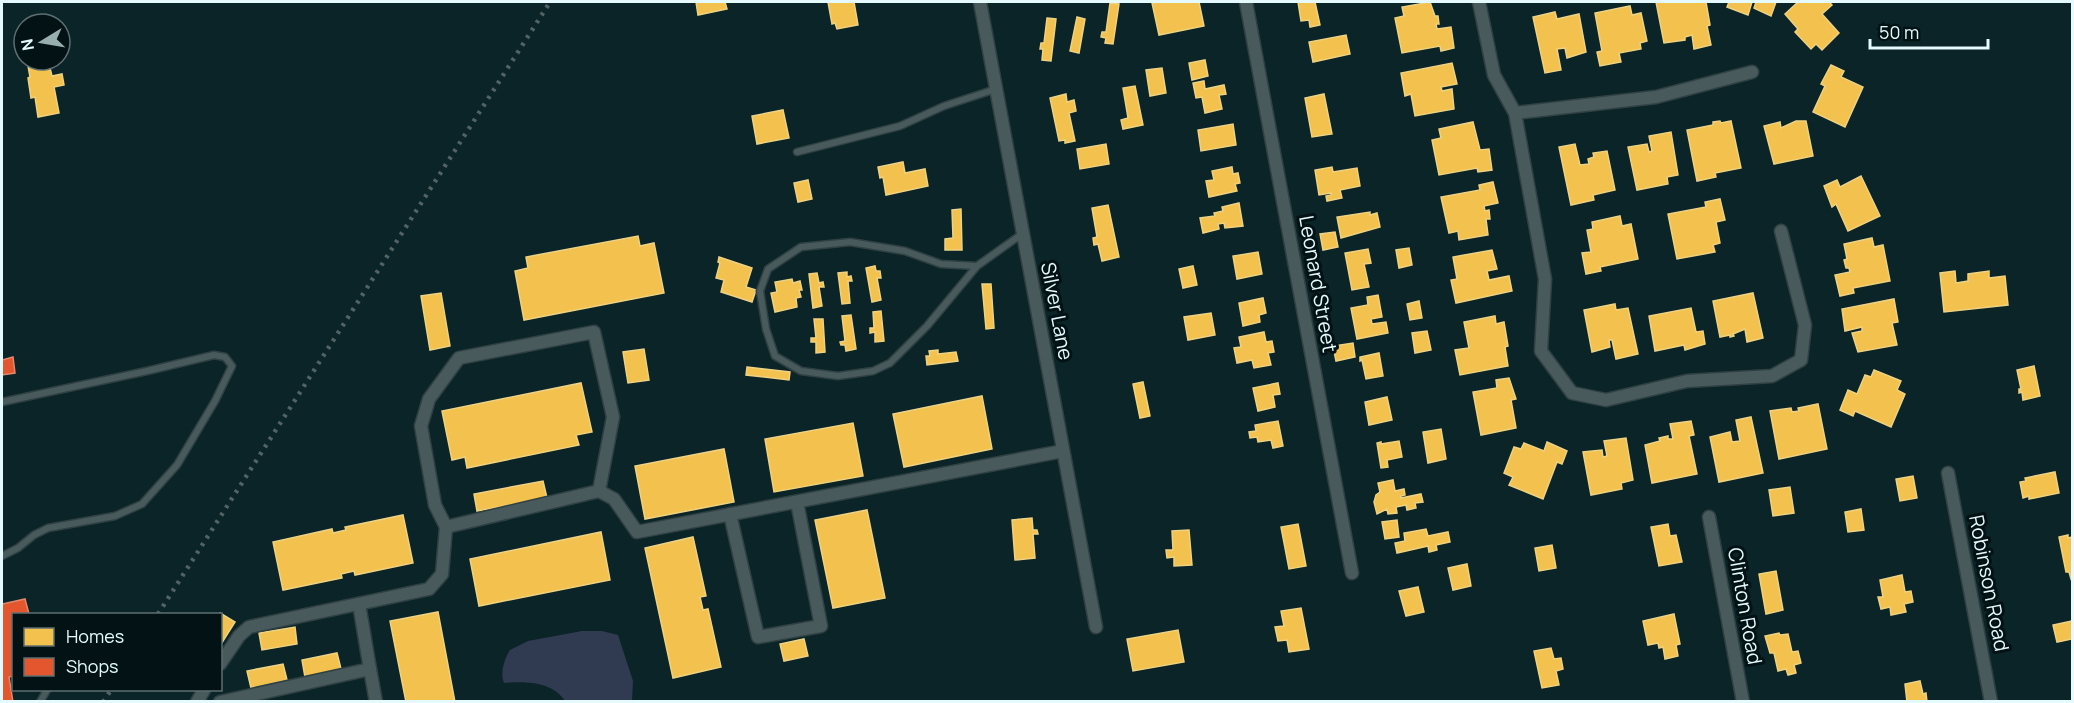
<svg xmlns="http://www.w3.org/2000/svg" width="2074" height="703" viewBox="0 0 2074 703" font-family="Manrope,sans-serif">
<style>
.water{fill:#303a51}
.homes{fill:#f2c14e;stroke:#eed282;stroke-width:1.5}
.shops{fill:#e4572e;stroke:#e4886c;stroke-width:1.5}
.lines{fill:none;stroke-linecap:round;stroke-linejoin:round}
.service-casing{stroke:#304143;stroke-width:9}
.minor-casing{stroke:#304143;stroke-width:15}
.service{stroke:#495a5c;stroke-width:6}
.minor{stroke:#495a5c;stroke-width:12}
.rail{stroke:#526364;stroke-width:4.5;stroke-dasharray:3 6;stroke-linecap:butt}
.labels{text-anchor:middle;stroke-width:6;stroke-linejoin:round;paint-order:stroke}
.street-label{font-size:20px;fill:#e4fafd;stroke:#031215}
</style>
<rect width="100%" height="100%" fill="#0b2427"/>
<path class="water" d="M582 631H602L618 635 633 681 632 701H565C553 682 526 681 504 683 500 674 504 659 510 650L528 641Z"/>
<g class="homes">
<polygon points="696,2 725,2 727,9 698,15"/>
<polygon points="828,2 854,2 858,25 837,29 835,23 832,24"/>
<polygon points="1161,2 1199,2 1204,26 1159,35 1152,3"/>
<polygon points="1298,2 1315,2 1320,25 1310,27 1309,20 1301,21"/>
<polygon points="1430,2 1435,16 1438,16 1439,24 1436,24 1437,29 1451,27 1454,48 1441,51 1440,46 1402,53 1395,18 1404,16 1402,7"/>
<polygon points="1656,2 1706,2 1710,25 1707,26 1711,45 1694,49 1692,35 1685,37 1685,40 1664,43"/>
<polygon points="1729,2 1752,2 1748,15 1727,7"/>
<polygon points="1756,2 1776,2 1771,16 1754,8"/>
<polygon points="1798,2 1829,2 1832,5 1822,14 1839,33 1822,50 1816,44 1811,49 1795,32 1798,29 1785,14"/>
<polygon points="1110,3 1119,4 1113,44 1105,43 1106,38 1101,37 1102,32 1106,32"/>
<polygon points="1630,6 1632,15 1641,13 1647,41 1640,43 1641,49 1619,53 1621,62 1600,66 1597,52 1602,51 1595,13"/>
<polygon points="1555,12 1557,19 1579,14 1586,52 1567,58 1565,48 1557,49 1561,70 1545,73 1533,17"/>
<polygon points="1077,17 1085,19 1079,53 1070,51"/>
<polygon points="1047,18 1056,19 1051,61 1042,60 1043,49 1040,49 1041,43 1044,43"/>
<polygon points="1346,35 1350,54 1313,62 1309,42"/>
<polygon points="27,60 48,60 52,76 62,74 64,85 54,87 59,113 38,117 35,97 31,98 28,78 30,77"/>
<polygon points="1205,60 1208,76 1192,80 1189,63"/>
<polygon points="1452,63 1457,84 1441,87 1442,91 1452,89 1454,109 1415,116 1411,94 1405,96 1401,73"/>
<polygon points="1831,65 1844,71 1841,77 1863,87 1845,127 1813,112 1825,86 1821,84"/>
<polygon points="1162,68 1166,93 1150,96 1146,70"/>
<polygon points="1204,81 1205,89 1224,85 1226,94 1219,95 1222,109 1205,113 1202,97 1196,98 1193,83"/>
<polygon points="1135,86 1143,125 1123,129 1121,120 1128,118 1123,88"/>
<polygon points="1066,94 1067,102 1074,100 1076,111 1069,113 1075,141 1065,143 1065,140 1059,141 1050,98"/>
<polygon points="1324,94 1332,134 1312,137 1305,98"/>
<polygon points="783,110 789,138 757,144 752,116"/>
<polygon points="1720,121 1721,123 1731,121 1741,168 1715,173 1716,177 1697,181 1687,130 1708,126 1713,125 1713,122"/>
<polygon points="1796,121 1806,121 1813,156 1774,164 1764,126 1780,122 1781,128"/>
<polygon points="1473,122 1480,150 1489,149 1492,170 1478,172 1477,168 1439,175 1432,140 1441,138 1439,129"/>
<polygon points="1233,124 1236,145 1201,151 1198,130"/>
<polygon points="1671,132 1678,175 1667,177 1668,184 1637,190 1628,147 1647,144 1649,152 1652,151 1649,136"/>
<polygon points="1106,144 1109,164 1080,169 1077,149"/>
<polygon points="1575,144 1580,165 1589,164 1588,159 1594,157 1593,153 1607,151 1615,190 1593,195 1594,200 1571,205 1559,147"/>
<polygon points="903,162 905,173 925,169 928,186 886,195 883,177 880,178 878,167"/>
<polygon points="1232,167 1233,174 1238,173 1240,183 1235,184 1237,191 1209,197 1206,181 1214,180 1212,171"/>
<polygon points="1332,167 1333,172 1357,168 1360,186 1340,190 1342,198 1327,201 1326,196 1331,195 1331,193 1319,195 1315,170"/>
<polygon points="1861,176 1880,216 1848,231 1836,204 1832,207 1824,186 1837,180 1840,187"/>
<polygon points="808,180 812,199 798,202 794,183"/>
<polygon points="1493,182 1498,203 1484,206 1485,211 1489,210 1490,219 1486,219 1488,235 1459,240 1458,231 1449,233 1441,197 1480,190 1479,185"/>
<polygon points="1720,199 1725,220 1716,222 1720,243 1713,245 1715,252 1677,259 1668,214 1706,207 1705,202"/>
<polygon points="1239,203 1243,226 1225,228 1224,223 1218,224 1219,229 1203,233 1200,218 1215,216 1214,213 1223,211 1222,207"/>
<polygon points="1108,205 1119,257 1102,261 1098,244 1094,245 1093,238 1097,237 1092,208"/>
<polygon points="961,209 962,250 945,250 945,239 953,238 952,210"/>
<polygon points="1370,212 1370,215 1377,213 1380,227 1341,238 1337,217"/>
<polygon points="1620,216 1622,226 1631,224 1638,259 1600,267 1601,271 1586,274 1582,253 1591,252 1587,230 1593,229 1592,222"/>
<polygon points="1335,232 1338,247 1323,250 1320,234"/>
<polygon points="638,236 640,246 654,243 664,293 524,320 515,271 528,268 526,257"/>
<polygon points="1872,238 1874,247 1883,245 1890,281 1853,288 1854,293 1840,296 1835,275 1850,272 1849,268 1846,268 1844,260 1847,259 1844,244"/>
<polygon points="1409,248 1412,265 1399,268 1396,250"/>
<polygon points="1368,249 1371,263 1364,264 1369,287 1352,290 1345,253"/>
<polygon points="1492,250 1497,269 1487,271 1489,280 1509,276 1512,291 1456,303 1451,280 1457,279 1453,257"/>
<polygon points="1258,252 1262,274 1237,279 1233,256"/>
<polygon points="719,257 752,268 746,287 756,290 752,302 721,292 724,280 716,278 720,263 718,262"/>
<polygon points="875,266 876,271 880,271 881,278 877,278 881,300 872,302 866,268"/>
<polygon points="1193,266 1197,285 1183,288 1179,269"/>
<polygon points="1955,271 1956,283 1968,281 1968,274 1989,271 1989,278 2005,276 2008,305 1944,312 1940,273"/>
<polygon points="847,272 847,277 851,276 852,281 848,281 850,303 842,304 838,273"/>
<polygon points="817,273 819,283 823,282 824,287 819,287 822,306 813,308 809,274"/>
<polygon points="792,279 793,283 800,281 802,290 799,290 801,297 796,298 797,307 775,312 771,293 777,292 775,282"/>
<polygon points="982,284 991,284 994,328 986,329"/>
<polygon points="441,293 450,346 430,350 421,296"/>
<polygon points="1753,293 1763,338 1747,342 1745,329 1733,334 1734,336 1730,337 1730,335 1720,337 1713,301"/>
<polygon points="1378,295 1382,317 1371,319 1372,324 1386,322 1388,333 1357,339 1351,308 1368,305 1367,297"/>
<polygon points="1263,298 1266,313 1259,315 1260,322 1243,326 1239,303"/>
<polygon points="1894,299 1898,322 1892,323 1897,345 1858,352 1852,333 1862,331 1862,327 1845,331 1842,309"/>
<polygon points="1419,301 1422,318 1410,320 1407,304"/>
<polygon points="1615,304 1616,310 1628,308 1638,354 1616,359 1612,340 1609,340 1610,347 1592,352 1584,310"/>
<polygon points="1691,308 1696,332 1703,331 1705,344 1685,350 1684,345 1655,351 1649,316"/>
<polygon points="881,311 884,341 875,342 875,332 870,333 870,328 874,328 873,312"/>
<polygon points="1211,313 1215,335 1188,340 1184,317"/>
<polygon points="851,315 856,349 846,351 845,345 841,345 840,342 845,341 842,316"/>
<polygon points="1495,316 1496,324 1504,322 1508,346 1505,347 1508,366 1460,375 1455,350 1469,348 1464,322"/>
<polygon points="814,319 823,319 825,352 816,353 816,342 811,342 811,338 816,338"/>
<polygon points="1427,331 1431,350 1415,353 1412,333"/>
<polygon points="1264,332 1266,342 1272,341 1274,352 1268,353 1271,365 1254,368 1252,360 1237,363 1234,348 1241,347 1239,337"/>
<polygon points="1353,343 1355,357 1336,361 1333,346"/>
<polygon points="644,349 649,380 628,383 623,352"/>
<polygon points="938,350 938,354 956,352 958,361 927,365 926,356 930,356 929,351"/>
<polygon points="1379,353 1383,376 1366,379 1362,360 1360,361 1360,357"/>
<polygon points="2034,366 2040,396 2023,400 2022,392 2019,393 2019,389 2021,389 2017,370"/>
<polygon points="747,367 790,372 789,380 746,375"/>
<polygon points="1874,370 1901,381 1897,390 1905,394 1891,427 1855,411 1853,416 1840,410 1848,390 1857,394 1865,375 1871,377"/>
<polygon points="1509,378 1516,399 1511,400 1516,428 1481,435 1473,392 1497,388 1496,380"/>
<polygon points="1143,382 1150,416 1140,418 1133,384"/>
<polygon points="581,383 592,432 576,435 579,445 467,468 465,457 452,460 442,411"/>
<polygon points="1278,383 1280,394 1273,395 1275,407 1258,411 1253,388"/>
<polygon points="982,396 992,449 904,467 893,414"/>
<polygon points="1387,397 1392,420 1369,425 1365,402"/>
<polygon points="1818,404 1827,449 1779,459 1770,411 1791,408 1792,412 1799,411 1798,408"/>
<polygon points="1751,417 1763,473 1719,482 1710,437 1730,432 1732,442 1740,441 1736,420"/>
<polygon points="1278,421 1283,446 1273,448 1271,440 1258,442 1257,437 1250,438 1249,432 1256,431 1255,425"/>
<polygon points="1691,421 1694,435 1689,436 1697,474 1652,483 1645,445 1660,441 1659,438 1668,436 1668,439 1673,439 1670,424"/>
<polygon points="853,423 863,476 774,492 765,439"/>
<polygon points="1441,429 1446,459 1428,463 1423,432"/>
<polygon points="1626,438 1633,480 1621,483 1622,489 1591,495 1583,452 1602,450 1603,457 1607,456 1604,441"/>
<polygon points="1399,441 1402,457 1387,460 1388,467 1381,468 1377,443 1381,442 1381,444"/>
<polygon points="1547,442 1567,451 1562,464 1557,462 1543,499 1509,485 1513,477 1504,473 1514,447 1521,449 1524,443 1544,451"/>
<polygon points="724,449 734,502 645,519 635,466"/>
<polygon points="2055,472 2059,493 2029,499 2029,496 2023,498 2020,482 2026,481 2025,478"/>
<polygon points="1913,476 1917,498 1900,501 1896,479"/>
<polygon points="1393,480 1395,491 1404,489 1405,495 1401,496 1401,498 1421,494 1423,502 1415,503 1416,508 1407,510 1406,505 1396,507 1397,513 1388,514 1387,509 1377,514 1374,502 1376,495 1380,492 1378,483"/>
<polygon points="543,481 547,498 477,511 474,494"/>
<polygon points="1790,487 1794,513 1773,516 1769,490"/>
<polygon points="1861,509 1864,530 1848,532 1845,512"/>
<polygon points="867,510 885,598 833,608 815,520"/>
<polygon points="403,515 413,563 355,575 354,571 341,574 342,578 283,590 273,542 332,529 333,533 346,530 345,527"/>
<polygon points="1032,518 1033,530 1037,530 1038,534 1033,534 1035,558 1015,560 1012,520"/>
<polygon points="1397,520 1399,537 1385,539 1382,522"/>
<polygon points="1298,524 1306,566 1289,569 1281,527"/>
<polygon points="1668,524 1670,536 1676,535 1682,562 1659,566 1651,527"/>
<polygon points="1426,529 1428,536 1448,532 1450,542 1436,545 1437,550 1429,552 1428,546 1397,553 1395,543 1405,541 1404,533"/>
<polygon points="1189,530 1192,565 1174,566 1174,557 1167,558 1166,550 1173,550 1172,531"/>
<polygon points="601,532 610,580 479,606 470,559"/>
<polygon points="2068,535 2068,538 2072,537 2072,578 2071,579 2069,572 2066,572 2059,537"/>
<polygon points="693,537 706,596 700,597 703,610 708,609 721,667 673,678 645,548"/>
<polygon points="1552,545 1556,568 1539,571 1535,548"/>
<polygon points="1467,564 1471,586 1453,590 1448,568"/>
<polygon points="1776,571 1783,610 1766,614 1759,574"/>
<polygon points="1902,575 1905,592 1911,591 1913,602 1904,604 1906,612 1891,615 1890,607 1881,609 1878,597 1883,597 1880,580"/>
<polygon points="1418,587 1424,612 1406,616 1399,591"/>
<polygon points="1301,608 1309,649 1289,652 1287,640 1278,641 1275,627 1284,626 1281,611"/>
<polygon points="438,612 455,702 406,702 390,621"/>
<polygon points="220,613 235,622 220,646 220,614 219,614"/>
<polygon points="1674,614 1680,644 1676,645 1678,656 1665,659 1663,647 1659,648 1658,643 1648,645 1643,621"/>
<polygon points="2072,621 2072,639 2057,642 2053,625"/>
<polygon points="295,627 297,644 262,650 259,633"/>
<polygon points="1178,630 1184,662 1133,671 1127,639"/>
<polygon points="1779,633 1780,635 1788,634 1792,652 1798,651 1801,663 1794,665 1796,673 1788,675 1786,669 1778,671 1774,653 1770,653 1765,636"/>
<polygon points="804,639 808,656 784,661 780,644"/>
<polygon points="1551,648 1554,659 1561,658 1563,669 1556,671 1559,685 1542,688 1534,651"/>
<polygon points="337,653 341,669 305,677 302,660"/>
<polygon points="283,664 287,680 251,688 247,671"/>
<polygon points="1920,681 1923,694 1926,693 1927,702 1907,702 1905,684"/>
</g>
<g class="shops">
<polygon points="13,357 15,373 2,375 2,360"/>
<polygon points="25,599 29,614 14,614 14,676 9,677 13,702 2,702 2,604"/>
</g>
<g class="lines">
<g class="service-casing">
<g id="service">
<polyline points="797,152 900,126 944,106 996,89"/>
<polyline points="977,266 927,326 890,363 873,371 838,376 801,371 775,356 766,329 760,291 768,269 801,247 850,242 905,251 941,264 977,266 1022,234"/>
<polyline points="2,402 147,371 214,355 225,357 232,366 215,401 177,465 142,504 115,516 48,528 34,535 18,548 2,556"/>
<polyline points="40,702 47,690"/>
</g>
</g>
<g class="minor-casing">
<g id="minor">
<polyline points="980,2 1096,627"/>
<polyline points="1246,2 1352,573"/>
<polyline points="1479,2 1494,75 1515,113 1545,279 1541,351 1572,393 1606,400 1687,381 1772,376 1801,360 1805,325 1781,231"/>
<polyline points="1515,113 1656,97 1752,72"/>
<polyline points="1948,473 1991,702"/>
<polyline points="730,514 758,637 821,626 797,502"/>
<polyline points="1709,517 1743,702"/>
<polyline points="446,527 435,505 421,426 429,399 459,358 594,332 613,417 599,491"/>
<polyline points="220,664 239,636 249,627 429,589 442,574 446,527 599,491 614,499 637,532 1063,451"/>
<polyline points="370,669 376,702"/>
<polyline points="197,702 204,690"/>
<polyline points="220,702 370,669 359,604"/>
</g>
</g>
<use href="#service" class="service"/>
<use href="#minor" class="minor"/>
<g class="rail">
<polyline points="158,614 550,2"/>
<polyline points="103,702 111,690"/>
</g>
</g>
<g class="labels">
<g class="street-label">
<text transform="translate(1318 284) rotate(80)" y="7">Leonard Street</text>
<text transform="translate(1057 311) rotate(79)" y="7">Silver Lane</text>
<text transform="translate(1989 583) rotate(79)" y="7">Robinson Road</text>
<text transform="translate(1745 606) rotate(80)" y="7">Clinton Road</text>
</g>
</g>
<rect width="2074" height="703" fill="none" stroke="#e4fafd" stroke-width="6"/>
<rect x="12" y="613" width="210" height="78" fill="#031215" stroke="#5d6f72" stroke-width="1.5"/>
<rect x="24" y="628" width="30" height="18" fill="#f2c14e" stroke="#5d6f72" stroke-width="1.5"/>
<text x="66" y="643" font-size="18" fill="#e4fafd">Homes</text>
<rect x="24" y="658" width="30" height="18" fill="#e4572e" stroke="#5d6f72" stroke-width="1.5"/>
<text x="66" y="673" font-size="18" fill="#e4fafd">Shops</text>
<g transform="translate(42 42) rotate(259)"><circle r="28" fill="#031215" stroke="#5d6f72" stroke-width="1.5"/>
<path d="M0-4.5L10 22L0 15L-10 22Z" fill="#98afb2"/>
<text y="-9" font-size="16" font-weight="bold" text-anchor="middle" fill="#e4fafd">N</text>
</g>
<path d="M1870 39v9h118v-9" fill="none" stroke="#e4fafd" stroke-width="3"/>
<text x="1879" y="39" font-size="18" fill="#e4fafd" stroke="#031215" stroke-width="4.5" paint-order="stroke">50 m</text>
</svg>
